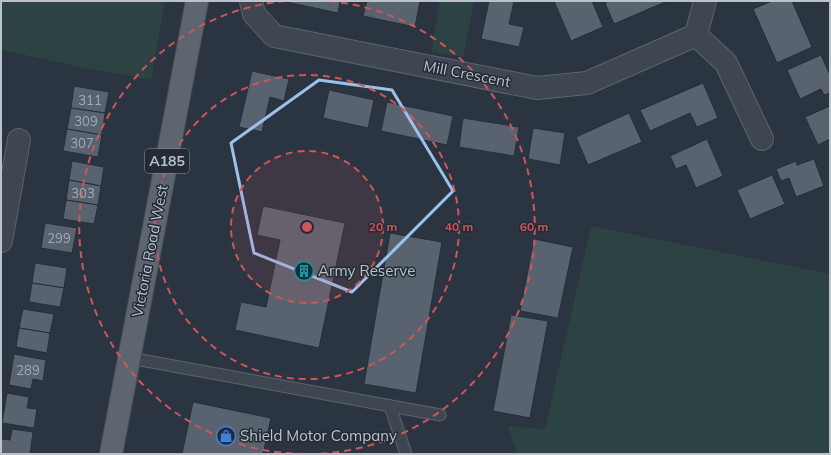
<svg xmlns="http://www.w3.org/2000/svg" width="831" height="455" viewBox="0 0 831 455" font-family="Mulish,sans-serif">
<style>
.green{fill:#2d4243}
.building{fill:#596370;stroke:#252e38}
.lines{fill:none;stroke-linecap:round;stroke-linejoin:round}
.lane-casing{stroke:#5c656e;stroke-width:13}
.street-casing{stroke:#5c656e;stroke-width:24}
.primary-casing{stroke:#48505a;stroke-width:24}
.lane{stroke:#3e4751;stroke-width:11}
.street{stroke:#3e4751;stroke-width:22}
.primary{stroke:#5d6670;stroke-width:22}
.marked{fill:none;stroke:#9dc1ed;stroke-width:3;stroke-linejoin:round}
.ring{fill:none;stroke:#ce5659;stroke-width:2;stroke-dasharray:7 5}
.labels{text-anchor:middle;stroke-width:3;stroke-linejoin:round;paint-order:stroke}
.number-label{font-size:13px;fill:#a2aab4}
.shield{fill:#232c36;stroke:#8d959e;stroke-width:1}
.shield-label{font-size:14px;font-weight:bold;fill:#bbc2cb}
.street-label{font-size:15px;fill:#bbc2cb;stroke:#232c36}
.poi-label{font-size:15px;fill:#bbc2cb;stroke:#232c36;text-anchor:start}
.centre{fill:#ce5659;stroke:#232c36;stroke-width:2}
.ring-label{font-size:12px;text-anchor:middle;font-weight:bold;fill:#ce5659;stroke:#232c36;stroke-width:3;stroke-linejoin:round;paint-order:stroke}
</style>
<rect width="100%" height="100%" fill="#2a3541"/>
<g class="green">
<polygon points="1,1 165,1 151,80 76,66 1,50"/>
<polygon points="440,1 474,1 463,57 431,52"/>
<polygon points="591,226 830,274 830,454 517,454 508,426 545,429"/>
</g>
<g class="building">
<polygon points="282,1 340,1 338,13"/>
<polygon points="367,1 420,1 415,27 363,16"/>
<polygon points="489,1 514,1 509,24 524,27 519,47 481,39"/>
<polygon points="554,1 592,1 603,27 571,41"/>
<polygon points="609,1 665,1 665,2 614,24 605,3"/>
<polygon points="772,1 792,1 812,47 777,63 753,9"/>
<polygon points="821,55 830,75 830,93 824,95 821,89 800,99 787,70"/>
<polygon points="252,71 289,79 284,101 270,97 262,132 239,127"/>
<polygon points="703,83 718,118 697,127 690,113 650,131 640,110"/>
<polygon points="74,86 109,92 105,113 71,108"/>
<polygon points="329,90 374,100 368,128 323,118"/>
<polygon points="387,102 453,116 447,145 381,131"/>
<polygon points="830,106 830,139 818,145 805,117"/>
<polygon points="71,108 105,113 102,135 67,129"/>
<polygon points="629,113 642,142 588,165 576,137"/>
<polygon points="463,118 519,127 514,156 459,147"/>
<polygon points="533,128 565,133 560,165 528,159"/>
<polygon points="67,129 102,135 98,157 63,151"/>
<polygon points="707,139 723,176 696,188 686,165 676,169 670,156"/>
<polygon points="814,159 824,186 796,197 789,178 781,181 776,169 796,161 797,165"/>
<polygon points="72,161 104,167 101,186 69,180"/>
<polygon points="772,175 785,204 750,219 737,190"/>
<polygon points="69,180 101,186 98,205 66,200"/>
<polygon points="66,200 98,205 94,224 63,219"/>
<polygon points="263,206 345,223 319,348 235,330 241,302 266,307 280,240 257,235"/>
<polygon points="45,223 77,228 72,253 41,248"/>
<polygon points="390,233 442,242 416,393 364,384"/>
<polygon points="534,239 573,247 558,318 520,311"/>
<polygon points="35,263 67,268 64,288 32,283"/>
<polygon points="32,283 64,288 60,307 29,302"/>
<polygon points="23,309 54,314 50,333 19,328"/>
<polygon points="511,315 548,321 530,418 493,411"/>
<polygon points="19,328 50,333 47,353 16,347"/>
<polygon points="14,354 46,360 43,381 33,379 31,389 9,385"/>
<polygon points="7,393 29,397 27,408 37,409 34,428 2,423"/>
<polygon points="193,402 271,418 263,454 182,454"/>
<polygon points="12,429 33,432 30,454 1,454 1,439 10,440"/>
</g>
<g class="lines">
<g class="lane-casing">
<g id="lane">
<polyline points="130,358 440,415"/>
<polyline points="390,406 406,454"/>
</g>
</g>
<g class="street-casing">
<g id="street">
<polyline points="251,1 254,14 274,36 537,88 587,83 696,35 705,1"/>
<polyline points="696,35 726,63 762,139"/>
<polyline points="1,241 19,140"/>
</g>
</g>
<g class="primary-casing">
<polyline id="primary" points="111,454 197,1"/>
</g>
<use href="#lane" class="lane"/>
<use href="#street" class="street"/>
<use href="#primary" class="primary"/>
</g>
<path class="marked" d="M319 80 392 90 453 191 352 292 254 253 231 143Z"/>
<circle cx="307" cy="227" r="76" fill="#ce5659" fill-opacity=".12"/>
<g class="ring">
<circle cx="307" cy="227" r="76"/>
<circle cx="307" cy="227" r="152"/>
<path d="M305 454A227 227 0 0 1 285 1M329 1A227 227 0 0 1 309 454"/>
</g>
<defs>
<g id="building-ring" transform="scale(1)"><circle r="9.5" fill="#232c36" stroke="#0f9aa8" stroke-width="1.5"/><path d="M-4-6H4V6H1V3H-1V6H-4ZM-2.5-4.3h1.7v1.8h-1.7ZM.8-4.3h1.7v1.8H.8ZM-2.5-1h1.7V.8h-1.7ZM.8-1h1.7V.8H.8Z" fill="#0f9aa8"/></g>
<g id="shop-ring" transform="scale(1)"><circle r="9.5" fill="#232c36" stroke="#3f7fe0" stroke-width="1.5"/><path d="M-5-2.5h2.3a2.7 3.5 0 0 1 5.4 0H5L5.5 6h-11ZM-1.5-2.5h3a1.5 2.3 0 0 0-3 0Z" fill="#3f7fe0"/></g>
</defs>
<g fill-rule="evenodd">
<use href="#building-ring" x="304" y="271"/>
<use href="#shop-ring" x="226" y="436"/>
</g>
<g class="labels">
<g class="number-label">
<text x="90" y="105">311</text>
<text x="86" y="126">309</text>
<text x="82" y="148">307</text>
<text x="83" y="198">303</text>
<text x="59" y="243">299</text>
<text x="28" y="375">289</text>
</g>
<rect class="shield" x="145" y="149" width="44" height="24" rx="3"/>
<g class="shield-label">
<text x="167" y="166">A185</text>
</g>
<g class="street-label">
<text transform="translate(467 74) rotate(11)" y="5">Mill Crescent</text>
<text transform="translate(150 251) rotate(-79)" y="5">Victoria Road West</text>
</g>
<g class="poi-label">
<text x="318" y="276">Army Reserve</text>
<text x="240" y="441">Shield Motor Company</text>
</g>
</g>
<circle cx="307" cy="227" r="6" class="centre"/>
<g class="ring-label">
<text x="383" y="231">20 m</text>
<text x="459" y="231">40 m</text>
<text x="534" y="231">60 m</text>
</g>
<rect width="831" height="455" fill="none" stroke="#bbc2cb" stroke-width="4"/>
</svg>
